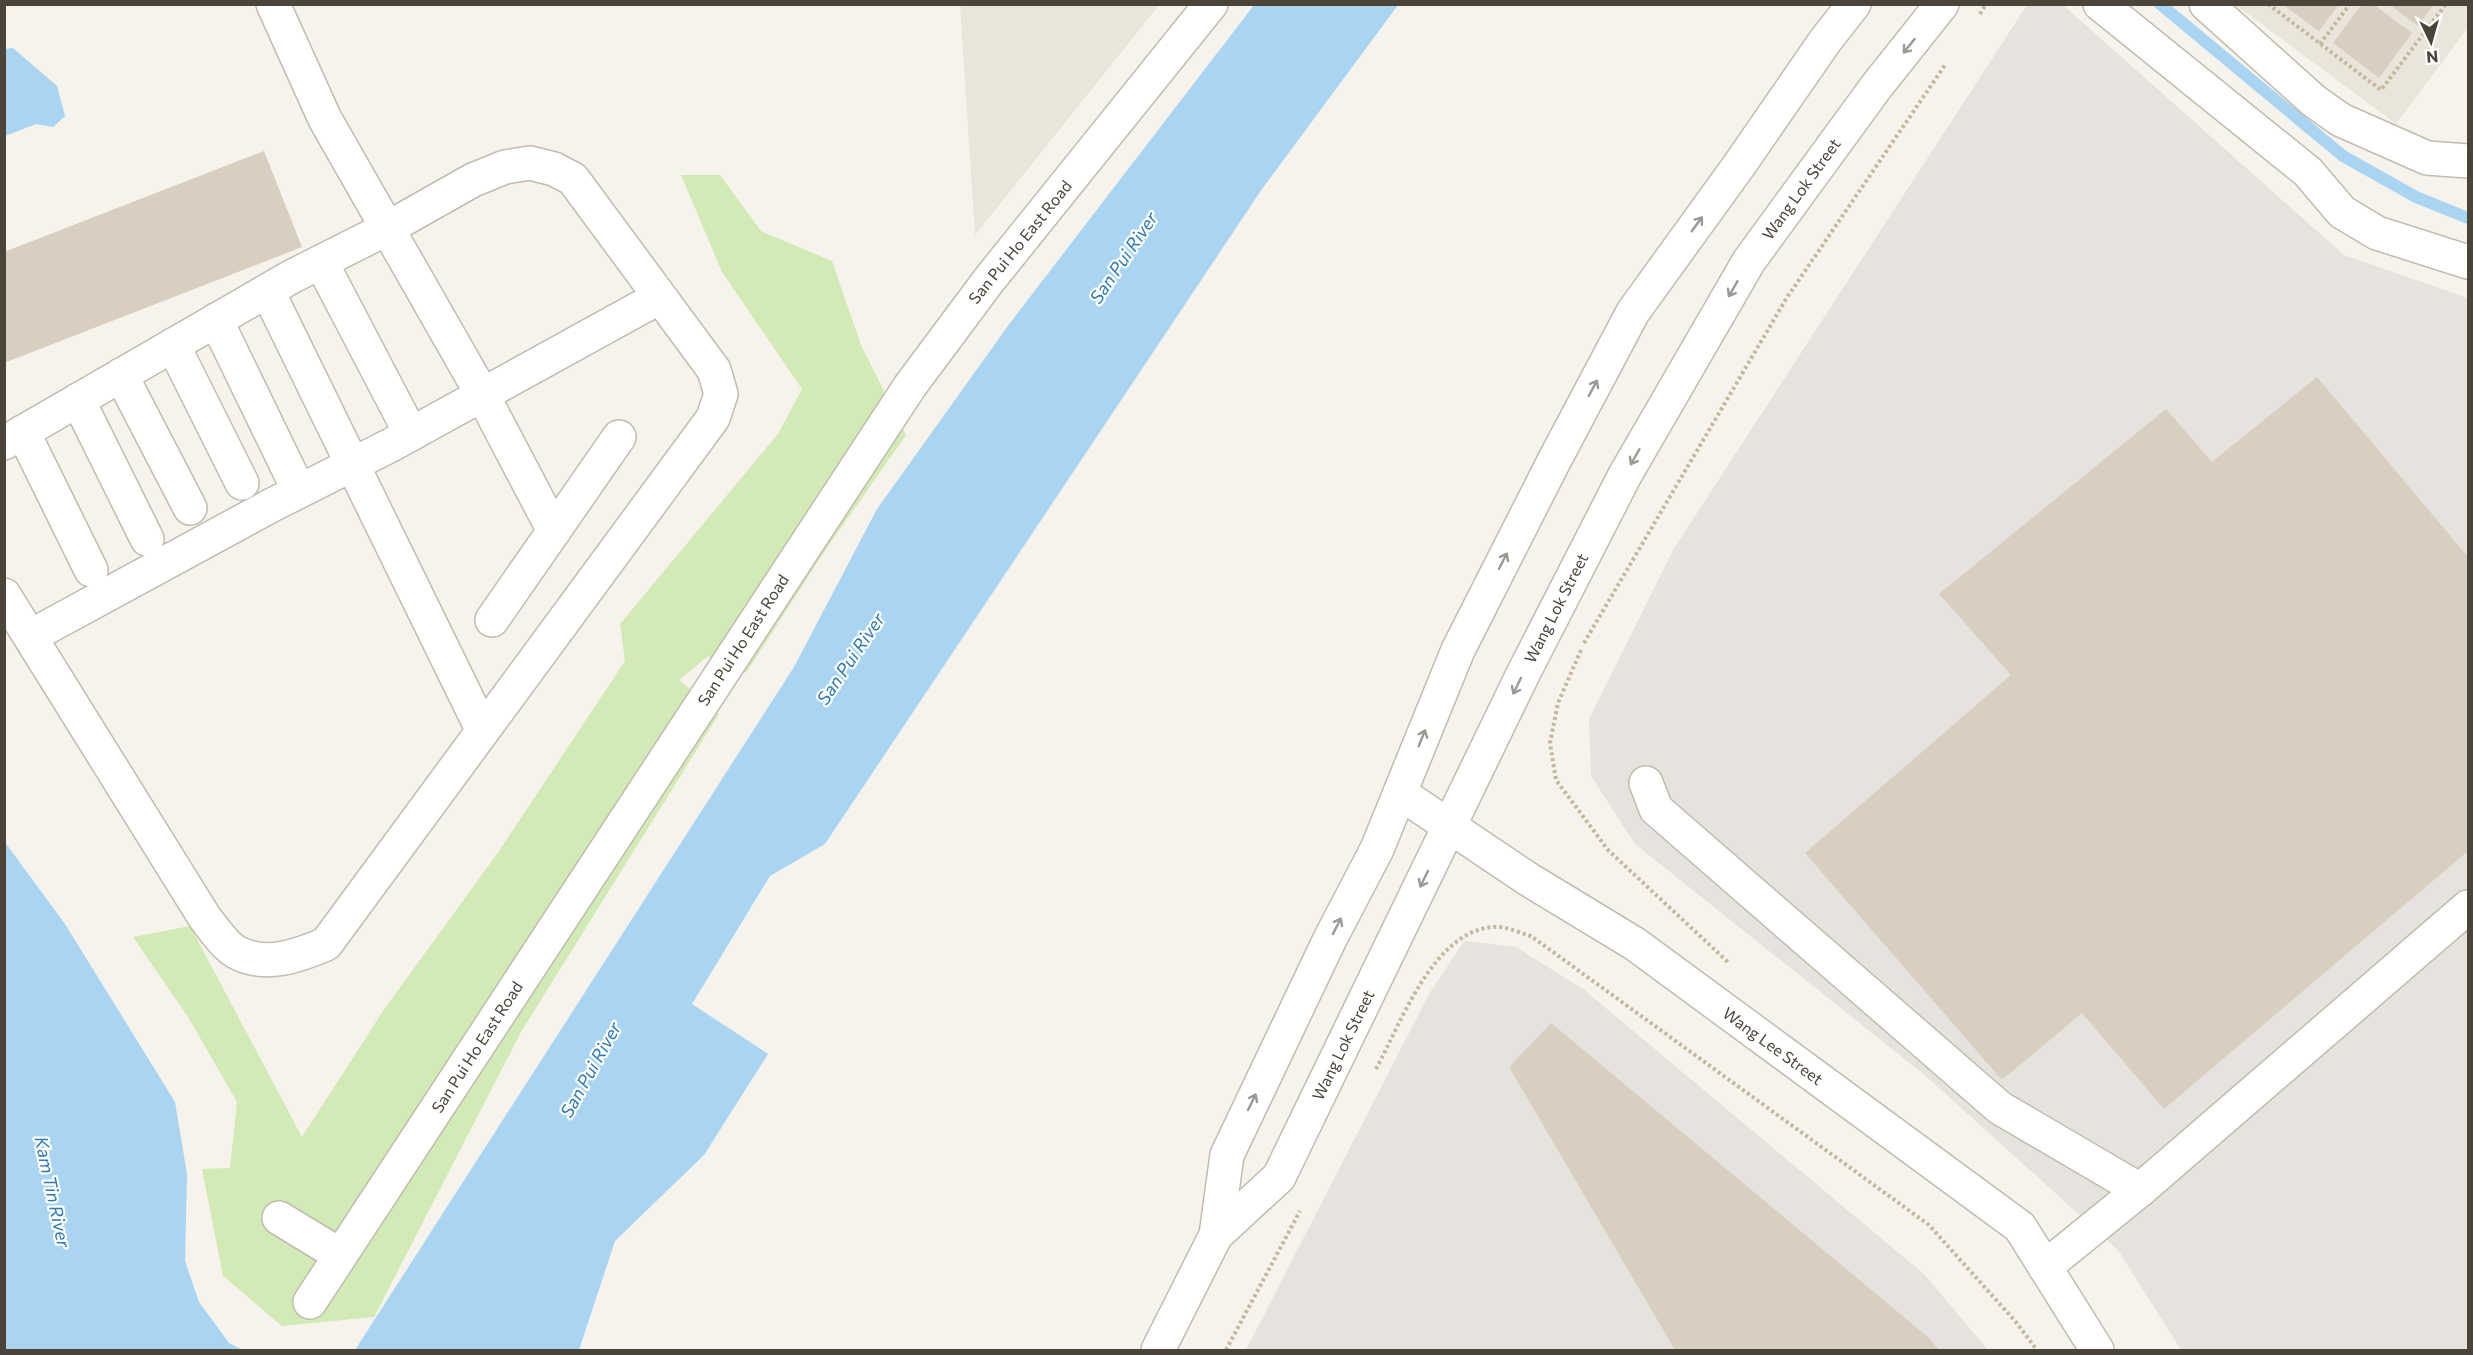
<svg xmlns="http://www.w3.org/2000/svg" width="2473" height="1355" viewBox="0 0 2473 1355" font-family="Commissioner,sans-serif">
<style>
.residential{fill:#eae5da}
.industrial{fill:#e6e2dd}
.green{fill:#d2eab5}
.water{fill:#a9d4f2}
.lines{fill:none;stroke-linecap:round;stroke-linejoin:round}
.stream{stroke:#a9d4f2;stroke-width:12}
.building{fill:#d8cfc1}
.minor-casing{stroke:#c2bbae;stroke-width:36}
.path{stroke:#c4b79f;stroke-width:4;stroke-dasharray:3 3;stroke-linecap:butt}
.minor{stroke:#fff;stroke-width:33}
.oneway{stroke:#9c9892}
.labels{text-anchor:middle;stroke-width:4.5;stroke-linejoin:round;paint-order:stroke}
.street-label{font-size:16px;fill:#4b4439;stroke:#fff}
.water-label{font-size:18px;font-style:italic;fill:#2e7ab2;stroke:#fff}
</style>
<rect width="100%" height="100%" fill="#f6f3ec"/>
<g class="residential">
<polygon points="960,5 1159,5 975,235"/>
<polygon points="2236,5 2468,5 2468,27 2396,124"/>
</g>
<g class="industrial">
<polygon points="2027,5 2063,5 2344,255 2468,298 2468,1350 2181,1350 2118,1250 1927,1077 1635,844 1591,776 1589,719 1673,550"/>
<polygon points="1464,941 1516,947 1583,989 1924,1274 1988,1350 1246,1350 1429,994"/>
</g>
<polygon class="green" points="681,175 720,175 761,231 832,261 861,345 906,435 822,555 746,673 708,656 679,680 719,714 521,1032 374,1317 282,1326 223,1276 202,1169 230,1168 237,1102 188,1017 133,937 190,926 302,1137 383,1011 499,851 625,661 620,624 778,434 802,389 722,272"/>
<g class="water">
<polygon points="1254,5 1398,5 1262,189 825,844 770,876 692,1004 768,1054 704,1155 615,1241 579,1350 355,1350 794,667 877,509 1010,323"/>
<polygon points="13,48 57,86 65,116 53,127 36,124 5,136 5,49"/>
<polygon points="4,841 65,924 175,1102 187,1174 185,1261 199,1302 229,1343 243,1350 5,1350"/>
</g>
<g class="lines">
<polyline class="stream" points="2160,4 2343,156 2416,197 2468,218"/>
</g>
<g class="building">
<polygon points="2282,4 2339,4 2319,31"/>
<polygon points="2362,4 2373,4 2412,33 2379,78 2333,43"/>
<polygon points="2389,4 2434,4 2418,26"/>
<polygon points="264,151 302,247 4,363 4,252"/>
<polygon points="2317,377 2468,557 2468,851 2164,1109 2082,1013 2002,1080 1805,853 2011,675 1939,594 2166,409 2212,462"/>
<polygon points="1551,1023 1929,1338 1939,1350 1675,1350 1509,1067"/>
</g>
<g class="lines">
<g class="minor-casing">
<g id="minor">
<polyline points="273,4 325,119 482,394 554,531"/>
<polyline points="2100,4 2308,172 2342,212 2377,233 2468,262"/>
<polyline points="2206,4 2314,101 2341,120 2427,158 2468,161"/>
<polyline points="321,262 411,434"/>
<polyline points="268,292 482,729"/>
<polyline points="216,320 299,491"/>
<polyline points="173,345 242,483"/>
<polyline points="121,375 190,508"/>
<polyline points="78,400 147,539"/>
<polyline points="23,432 91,570"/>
<path d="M4 443 291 277 388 228 473 180 505 167 530 163 554 169 573 179 714 370 721 394 713 418 326 944C298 956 265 968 236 952 225 946 213 928 205 918L4 595"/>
<polyline points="492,620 619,437"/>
<polyline points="31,636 272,505 391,445 658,298"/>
<polyline points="1646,783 1656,809 2000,1108 2140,1190"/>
<polyline points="1400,793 1528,879 1635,944 2020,1227 2097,1350"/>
<polyline points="279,1218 340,1255"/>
<polyline points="1216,1235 1279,1177 1523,674 1625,475 1749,261 1876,87 1942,4"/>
<polyline points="2045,1267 2140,1190 2468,907"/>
<polyline points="310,1302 910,386 989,280 1211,4"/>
<polyline points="1158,1350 1216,1235 1227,1155 1330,939 1377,849 1458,650 1554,461 1633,312 1740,164 1825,41 1854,4"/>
</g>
</g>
<g class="path">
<polyline points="2268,4 2381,90 2446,4"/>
<polyline points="1980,14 1986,4"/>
<polyline points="2320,44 2350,4"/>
<polyline points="1584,643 1786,299 1945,65"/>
<polyline points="1581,650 1558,703 1550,743 1556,780 1608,850 1729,963"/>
<path d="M1376 1069C1401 1023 1434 929 1495 927 1506 926 1520 933 1531 936L1929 1225 2015 1321 2037 1350"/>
<polyline points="1226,1350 1300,1211"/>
</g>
<use href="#minor" class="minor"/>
</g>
<defs><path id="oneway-shaft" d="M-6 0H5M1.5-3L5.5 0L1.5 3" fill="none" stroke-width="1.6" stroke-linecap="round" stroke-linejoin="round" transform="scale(1.5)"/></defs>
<g class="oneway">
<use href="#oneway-shaft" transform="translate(1909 46) rotate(129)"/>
<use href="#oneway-shaft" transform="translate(1697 224) rotate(-54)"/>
<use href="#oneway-shaft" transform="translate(1733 289) rotate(120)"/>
<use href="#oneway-shaft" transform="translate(1593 388) rotate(-62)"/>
<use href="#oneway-shaft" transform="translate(1635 457) rotate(120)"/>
<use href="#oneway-shaft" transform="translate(1503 561) rotate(-63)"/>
<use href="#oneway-shaft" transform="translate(1517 686) rotate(116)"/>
<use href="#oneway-shaft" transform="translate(1422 738) rotate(-68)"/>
<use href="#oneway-shaft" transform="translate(1424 879) rotate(116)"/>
<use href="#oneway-shaft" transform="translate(1337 926) rotate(-63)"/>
<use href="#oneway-shaft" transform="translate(1252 1102) rotate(-64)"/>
</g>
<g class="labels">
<g class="street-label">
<text transform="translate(1801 189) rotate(-54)" y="6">Wang Lok Street</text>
<text transform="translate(1020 242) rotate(-51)" y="6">San Pui Ho East Road</text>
<text transform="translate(1556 608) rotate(-63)" y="6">Wang Lok Street</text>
<text transform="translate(743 640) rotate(-57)" y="6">San Pui Ho East Road</text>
<text transform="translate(1343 1045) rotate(-64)" y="6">Wang Lok Street</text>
<text transform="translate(1773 1046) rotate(36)" y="6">Wang Lee Street</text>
<text transform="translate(477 1047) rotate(-57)" y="6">San Pui Ho East Road</text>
</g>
<g class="water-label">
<text transform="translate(1124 258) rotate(-56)" y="6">San Pui River</text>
<text transform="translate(851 659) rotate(-56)" y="6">San Pui River</text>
<text transform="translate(591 1070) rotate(-61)" y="6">San Pui River</text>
<text transform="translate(52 1192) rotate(78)" y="6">Kam Tin River</text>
</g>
</g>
<rect width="2473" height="1355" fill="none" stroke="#4b4439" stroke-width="12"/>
<g transform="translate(2431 42) rotate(175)" stroke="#ffffff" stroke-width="4.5" paint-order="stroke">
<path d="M0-4.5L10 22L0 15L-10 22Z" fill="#4b4439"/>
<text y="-9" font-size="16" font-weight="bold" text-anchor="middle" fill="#4b4439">N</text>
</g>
</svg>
